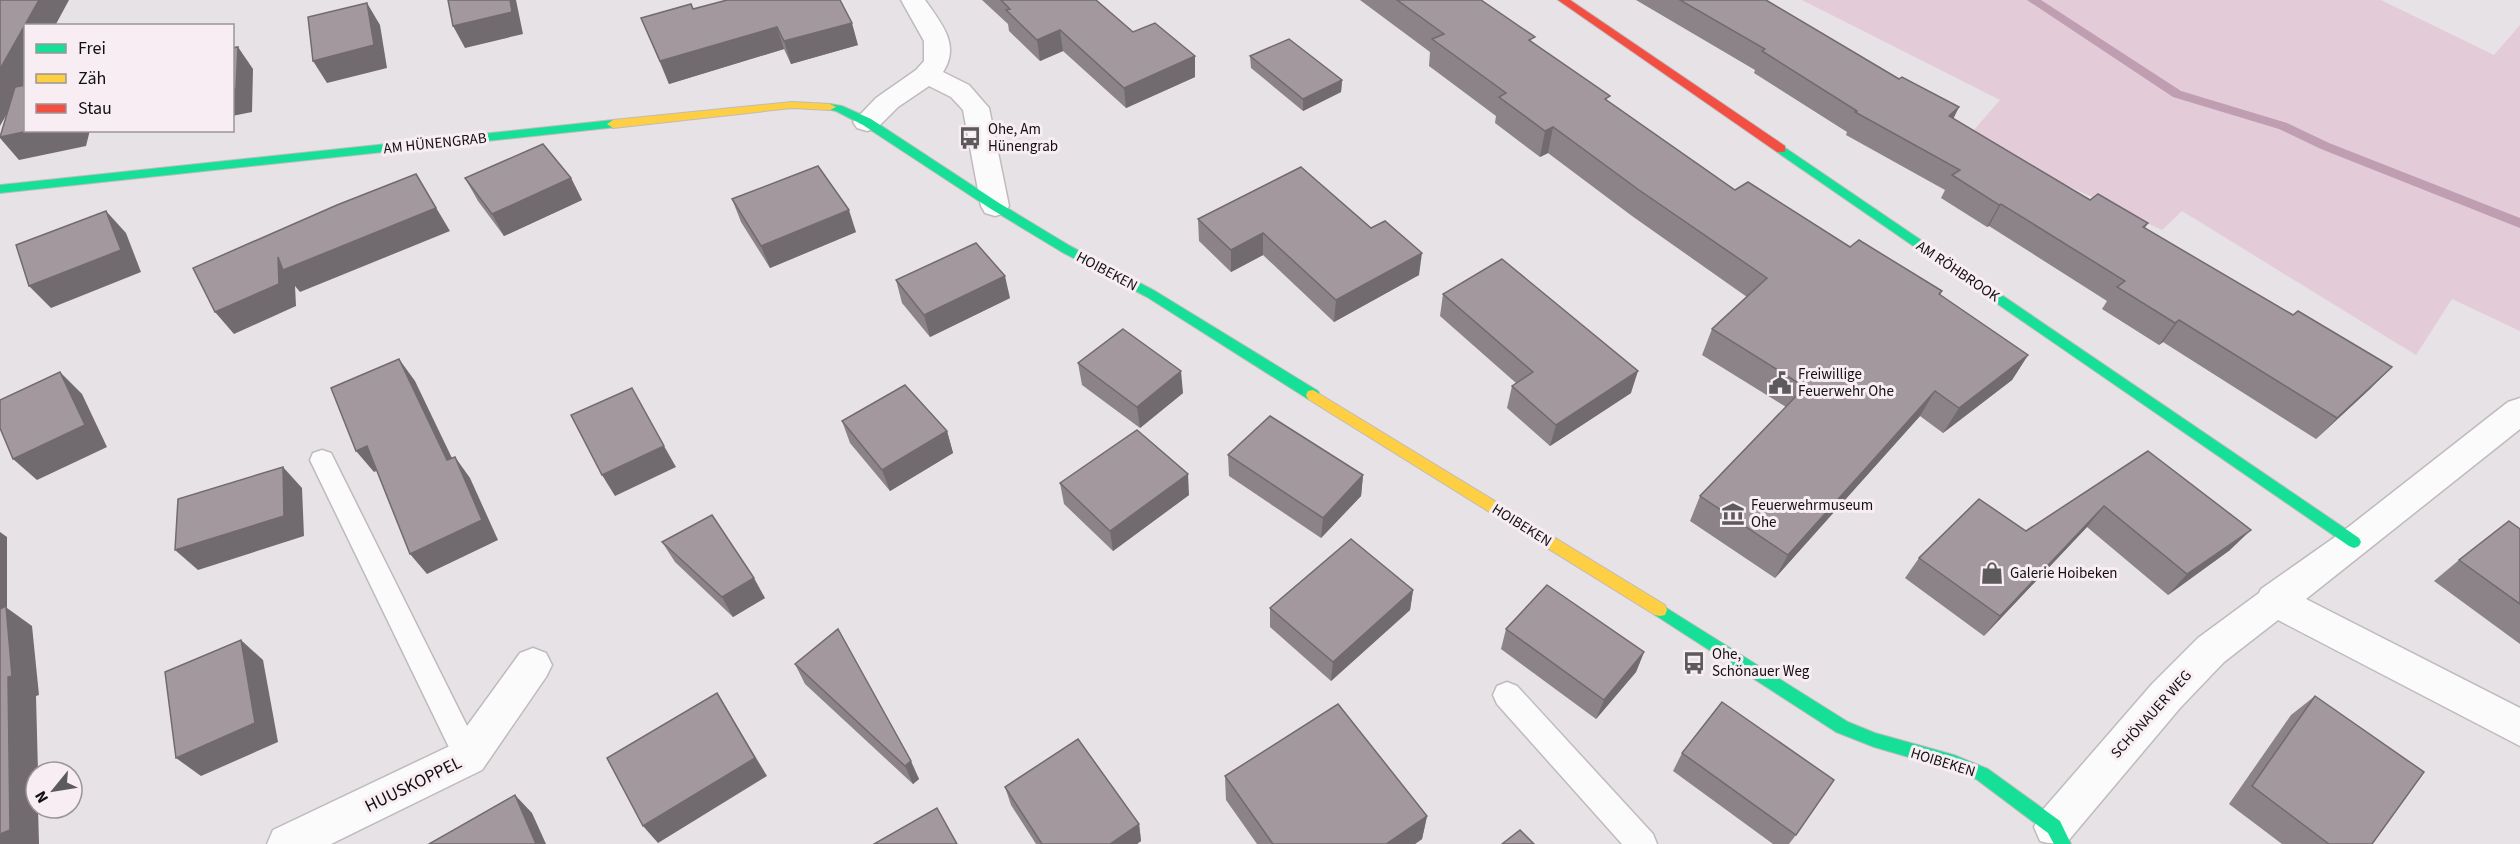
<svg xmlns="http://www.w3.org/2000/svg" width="2520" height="844" viewBox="0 0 2520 844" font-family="'Source Sans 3',sans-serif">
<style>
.green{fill:#e3cbd8}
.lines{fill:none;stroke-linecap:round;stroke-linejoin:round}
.stream{fill:#be9eb0;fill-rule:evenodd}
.lane-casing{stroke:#bfbbbd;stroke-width:3}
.street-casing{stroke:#bfbbbd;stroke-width:3}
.fast-casing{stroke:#bfbbbd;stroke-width:2}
.slow-casing{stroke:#bfbbbd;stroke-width:2}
.jam-casing{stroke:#bfbbbd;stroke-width:2}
.lane{fill:#fbfbfb;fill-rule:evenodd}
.street{fill:#fbfbfb;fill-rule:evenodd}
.fast{fill:#16e098;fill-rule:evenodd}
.slow{fill:#ffcf43;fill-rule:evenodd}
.jam{fill:#f24e42;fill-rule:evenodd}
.wall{fill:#8b8388}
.shaded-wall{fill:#716a6f}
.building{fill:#a2989e;stroke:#716a6f;stroke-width:1.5}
.labels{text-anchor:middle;stroke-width:6;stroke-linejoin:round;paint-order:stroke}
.poi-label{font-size:15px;fill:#131011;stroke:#f7edf2;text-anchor:start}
.street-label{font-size:15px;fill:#131011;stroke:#f7edf2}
.near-street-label{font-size:18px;fill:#131011;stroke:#f7edf2}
</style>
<rect width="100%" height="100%" fill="#e7e2e5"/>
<polygon class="green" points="1802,0 2381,0 2494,55 2520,25 2520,331 2452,299 2416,355 2182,211 2162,230 1967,138 2000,100"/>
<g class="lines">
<polygon class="stream" points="2027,0 2041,0 2181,91 2287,123 2329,143 2520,218 2520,228 2321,149 2279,129 2173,97"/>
<g class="lane-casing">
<g id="lane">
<polygon points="322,450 331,453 478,748 482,757 478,766 468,770 458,766 310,460 313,453"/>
<polygon points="1507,682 1517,686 1653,834 1657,844 1622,844 1497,704 1493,695 1497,686"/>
</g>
</g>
<g class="street-casing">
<g id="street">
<path d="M901 0H925C941 23 961 45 943 72L969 85 989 108 1009 206 1005 213 995 216 985 213 981 206 963 110 951 97 929 86 898 107 877 128 867 131 857 128 853 122 876 98 916 70 924 61V41Z"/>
<path d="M2520 398V429L2306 599 2520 708V746L2278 620 2224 662 2180 708 2068 841C2058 844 2050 844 2040 841L2034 827 2040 813 2152 684 2198 638 2259 593 2261 589 2342 532 2508 402Z"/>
<polygon points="533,648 546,653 552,665 546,677 482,770 331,844 267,844 273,830 454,744 520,653"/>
</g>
</g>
<g class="fast-casing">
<g id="fast">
<polygon points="830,104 842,106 871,119 999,203 1070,246 1155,291 1318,391 1320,395 1318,399 1308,399 1147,297 1062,252 991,209 863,125 836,111 826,109 824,107"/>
<polygon points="613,120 617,121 617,127 0,193 0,185"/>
<polygon points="1781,145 2359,538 2361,542 2359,546 2354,548 2349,546 1777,152 1775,149"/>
<polygon points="1660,604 1848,722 1875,733 1954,755 1988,769 2060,821 2071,844 2054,844 2048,833 1976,779 1953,770 1874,747 1836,732 1655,615 1653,610 1655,605"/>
</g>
</g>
<g class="slow-casing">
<g id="slow">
<polygon points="792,102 830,104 836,107 830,110 792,108 613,128 607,124 613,120"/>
<polygon points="1313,390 1665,605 1667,610 1665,615 1660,616 1655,615 1308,399 1306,395 1308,391"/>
</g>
</g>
<g class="jam-casing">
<polygon id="jam" points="1558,0 1570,0 1785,146 1785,152 1777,152"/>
</g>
<use href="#lane" class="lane"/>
<use href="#street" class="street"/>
<use href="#fast" class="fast"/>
<use href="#slow" class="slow"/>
<use href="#jam" class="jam"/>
</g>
<g class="wall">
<polygon points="982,0 1096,0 1133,32 1195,77 1126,108 1063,51 1040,61 1009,31 1008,24"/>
<polygon points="1360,0 1481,0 1534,43 1608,101 1735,190 1850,247 1942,291 1940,295 2028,355 2012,380 1943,433 1920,416 1775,578 1690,521 1700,496 1786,407 1702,355 1712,329 1747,297 1632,216 1548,153 1540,157 1495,123 1496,116 1429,66 1430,52"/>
<polygon points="1636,0 1766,0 1954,119 2090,200 2148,223 2145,228 2371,388 2316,439 2163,342 2159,345 2102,309 2107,301 1989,226 1987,227 1941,198 1945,190 1846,135 1847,132 1754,73 1755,70"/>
<polygon points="693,9 858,45 791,64 784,49 669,84 641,18"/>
<polygon points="1250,56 1342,80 1341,92 1303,111 1251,68"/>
<polygon points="1301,167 1419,275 1334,322 1263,255 1231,272 1199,241 1198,219"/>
<polygon points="465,178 571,178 582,200 504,236 478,201"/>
<polygon points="732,199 856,232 770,268 741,222"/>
<polygon points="896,280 1010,298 930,337 902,303"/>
<polygon points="1443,294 1631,393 1550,446 1507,408 1512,386 1516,383 1440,316"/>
<polygon points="1078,363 1183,393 1140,428 1082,385"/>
<polygon points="842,421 947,431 953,453 890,491 850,443"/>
<polygon points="2148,451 2230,550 2168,595 2087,527 1984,636 1905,578 1919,558 2026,531"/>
<polygon points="1228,455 1363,475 1361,496 1321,538 1229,476"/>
<polygon points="1060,483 1189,495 1113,551 1064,504"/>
<polygon points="2520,529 2520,644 2434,581 2459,560"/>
<polygon points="662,542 765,598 733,617 675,562"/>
<polygon points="1413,590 1410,610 1331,681 1270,627 1270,608"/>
<polygon points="838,629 919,779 913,784 805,684 795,664"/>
<polygon points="1506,629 1644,652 1636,672 1596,719 1501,649"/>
<polygon points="2315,696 2372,844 2282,844 2229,804 2291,715"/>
<polygon points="1682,753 1796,835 1789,844 1773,844 1673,771"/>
<polygon points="1225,776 1427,816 1422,839 1415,844 1257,844 1226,800"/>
<polygon points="1005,787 1139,824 1141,841 1137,844 1036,844 1011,805"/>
</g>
<g class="shaded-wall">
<polygon points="39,0 69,0 55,26 26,26 26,80 0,126 0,69"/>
<polygon points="510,0 516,0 523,34 465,48 453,26"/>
<polygon points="367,3 380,25 387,68 327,83 313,61"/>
<polygon points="852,23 858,45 791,64 784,41"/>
<polygon points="777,27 784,49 669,84 660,61"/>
<polygon points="1060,30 1063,51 1040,61 1037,40"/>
<polygon points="238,47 253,69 252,112 232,116 232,90"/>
<polygon points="1195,56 1195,77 1126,108 1124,88"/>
<polygon points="1342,80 1341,92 1303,111 1303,99"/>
<polygon points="1959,107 1948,130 1949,116"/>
<polygon points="1553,127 1548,153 1540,157 1545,131"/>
<polygon points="33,130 90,130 86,146 19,160 0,138 0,137"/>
<polygon points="416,174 450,231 300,292 295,286 296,306 234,334 215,312 278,257"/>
<polygon points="571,178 582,200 504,236 492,214"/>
<polygon points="2001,204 1989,226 1987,227 1999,205"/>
<polygon points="849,210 856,232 770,268 761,246"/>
<polygon points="106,211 126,233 141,272 51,308 29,286"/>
<polygon points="1263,233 1263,255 1231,272 1231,250"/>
<polygon points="1422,253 1419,275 1334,322 1336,300"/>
<polygon points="1005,276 1010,298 930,337 924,315"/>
<polygon points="2179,320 2163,342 2159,345 2175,323"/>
<polygon points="2028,355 2012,380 1943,433 1959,408"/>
<polygon points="399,359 415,381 463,481 447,460"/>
<polygon points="2392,367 2371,388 2316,439 2337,418"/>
<polygon points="1181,371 1183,393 1140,428 1137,407"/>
<polygon points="1638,371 1631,393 1550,446 1556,425"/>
<polygon points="60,372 82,394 107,447 37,480 13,459"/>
<polygon points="1935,391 1920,416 1775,578 1788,555"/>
<polygon points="947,431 953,453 890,491 882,470"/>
<polygon points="367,446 385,467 374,472 356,451"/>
<polygon points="664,446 676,467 615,496 602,475"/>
<polygon points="455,457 470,478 498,540 427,574 410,554"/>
<polygon points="283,467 302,488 304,536 198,570 175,550"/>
<polygon points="1188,474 1189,495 1113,551 1110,531"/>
<polygon points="1363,475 1361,496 1321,538 1323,518"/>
<polygon points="2104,506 2087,527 1984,636 2000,616"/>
<polygon points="2251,530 2230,550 2168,595 2187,574"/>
<polygon points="0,532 7,537 7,608 32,626 39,695 36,696 38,772 36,772 36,808 38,808 39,844 0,844"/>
<polygon points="754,578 765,598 733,617 722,597"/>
<polygon points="1413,590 1410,610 1331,681 1333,662"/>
<polygon points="241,640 263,660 278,742 201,776 176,758"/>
<polygon points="1644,652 1636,672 1596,719 1604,700"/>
<polygon points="717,693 767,776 658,843 643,826"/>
<polygon points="911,761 919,779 913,784 905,766"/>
<polygon points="515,795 532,813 546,844 536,844"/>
<polygon points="1427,816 1422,839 1415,844 1386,844"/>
<polygon points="1139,824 1141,841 1137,844 1110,844"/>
</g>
<g class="building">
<polygon points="0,0 39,0 0,69"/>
<polygon points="448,0 510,0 512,12 453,26"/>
<polygon points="727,0 840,0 852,23 784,41 777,27 660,61 641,18 691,4 693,9"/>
<polygon points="1001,0 1096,0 1133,32 1155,23 1195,56 1124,88 1060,30 1037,40 1006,10 1010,9"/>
<polygon points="1397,0 1481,0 1535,37 1529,40 1610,96 1605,99 1735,190 1748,182 1850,247 1859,240 1942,291 1939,294 2028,355 1959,408 1935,391 1788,555 1700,496 1805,387 1712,329 1767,278 1639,190 1553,127 1545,131 1499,97 1506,93 1432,39 1444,34"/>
<polygon points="1680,0 1766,0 1899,79 1902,77 1959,107 1949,116 2090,200 2098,194 2148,223 2143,227 2293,315 2298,311 2392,367 2337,418 2179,320 2175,323 2117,287 2125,281 2001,204 1999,205 1952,175 1960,170 1855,112 1857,111 1762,51 1765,49"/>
<polygon points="367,3 374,45 313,61 308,17"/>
<polygon points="1289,39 1342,80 1303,99 1250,56"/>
<polygon points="238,47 236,89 232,90 232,48"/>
<polygon points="26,85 26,130 33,130 0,137 15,87"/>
<polygon points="543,144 571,178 492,214 465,178"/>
<polygon points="818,166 849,210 761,246 732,199"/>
<polygon points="1301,167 1371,228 1385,221 1422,253 1336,300 1263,233 1231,250 1198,219"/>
<polygon points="416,174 436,208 283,270 278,257 279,284 215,312 193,268 337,205"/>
<polygon points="106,211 121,250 29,286 16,245"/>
<polygon points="976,243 1005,276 924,315 896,280"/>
<polygon points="1502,259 1638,371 1556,425 1512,386 1533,372 1443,294"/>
<polygon points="1123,329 1181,371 1137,407 1078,363"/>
<polygon points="399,359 447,460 455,457 482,520 410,554 367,446 356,451 331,388"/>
<polygon points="60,372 85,425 13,459 0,428 0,400"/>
<polygon points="905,385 947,431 882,470 842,421"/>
<polygon points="632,388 664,446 602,475 571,415"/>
<polygon points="1270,416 1363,475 1323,518 1228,455"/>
<polygon points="1137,430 1188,474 1110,531 1060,483"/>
<polygon points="2148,451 2251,530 2187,574 2104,506 2000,616 1919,558 1979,499 2026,531"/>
<polygon points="283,467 284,516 175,550 178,499"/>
<polygon points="712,515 754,578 722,597 662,542"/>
<polygon points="2509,521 2520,529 2520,604 2459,560"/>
<polygon points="1351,539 1413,590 1333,662 1270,608"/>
<polygon points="1547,585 1644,652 1604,700 1506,629"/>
<polygon points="6,606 12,676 8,677 10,830 0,834 0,609"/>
<polygon points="838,629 911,761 905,766 795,664"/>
<polygon points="241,640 255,723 176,758 165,672"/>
<polygon points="717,693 755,758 643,826 607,758"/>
<polygon points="2315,696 2424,772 2372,844 2329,844 2252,786"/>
<polygon points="1722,702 1834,780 1796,835 1682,753"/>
<polygon points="1338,704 1427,816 1386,844 1273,844 1225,776"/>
<polygon points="1078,739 1139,824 1110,844 1042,844 1005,787"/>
<polygon points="515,795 536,844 429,844"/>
<polygon points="937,808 957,844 874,844"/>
<polygon points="1520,830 1534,844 1502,844"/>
</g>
<defs>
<g id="bus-bare" transform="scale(1.8)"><path d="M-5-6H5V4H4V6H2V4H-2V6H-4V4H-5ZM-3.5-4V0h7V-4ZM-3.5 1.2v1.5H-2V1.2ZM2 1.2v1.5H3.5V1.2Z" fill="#5d5a5b" stroke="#f7edf2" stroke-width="2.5" paint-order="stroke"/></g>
<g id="civic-bare" transform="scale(1.8)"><path d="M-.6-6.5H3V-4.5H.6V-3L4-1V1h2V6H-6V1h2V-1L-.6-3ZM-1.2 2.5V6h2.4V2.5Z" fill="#5d5a5b" stroke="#f7edf2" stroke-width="2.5" paint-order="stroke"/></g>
<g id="museum-bare" transform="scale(1.8)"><path d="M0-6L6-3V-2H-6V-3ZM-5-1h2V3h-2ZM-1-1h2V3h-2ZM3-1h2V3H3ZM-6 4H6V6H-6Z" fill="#5d5a5b" stroke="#f7edf2" stroke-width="2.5" paint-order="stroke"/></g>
<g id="shop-bare" transform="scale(1.8)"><path d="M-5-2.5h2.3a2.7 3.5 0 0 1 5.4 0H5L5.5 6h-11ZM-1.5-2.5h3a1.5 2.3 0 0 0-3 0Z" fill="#5d5a5b" stroke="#f7edf2" stroke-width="2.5" paint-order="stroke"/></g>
</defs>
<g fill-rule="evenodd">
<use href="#bus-bare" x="970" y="138"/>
<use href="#civic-bare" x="1780" y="383"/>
<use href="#museum-bare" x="1733" y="514"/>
<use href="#shop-bare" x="1992" y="573"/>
<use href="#bus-bare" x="1694" y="663"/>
</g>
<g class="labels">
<g class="poi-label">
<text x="988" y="134">Ohe, Am<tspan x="988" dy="17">Hünengrab</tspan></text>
<text x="1798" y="379">Freiwillige<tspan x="1798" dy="17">Feuerwehr Ohe</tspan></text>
<text x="1751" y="510">Feuerwehrmuseum<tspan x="1751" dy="17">Ohe</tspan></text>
<text x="2010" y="578">Galerie Hoibeken</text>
<text x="1712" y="659">Ohe,<tspan x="1712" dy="17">Schönauer Weg</tspan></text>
</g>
<g class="street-label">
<text transform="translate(435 143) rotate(-6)" y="5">AM HÜNENGRAB</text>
<text transform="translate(1107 271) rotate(28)" y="5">HOIBEKEN</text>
<text transform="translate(1958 271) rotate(34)" y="5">AM RÖHBROOK</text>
<text transform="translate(1522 525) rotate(32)" y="5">HOIBEKEN</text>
<text transform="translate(2151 714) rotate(-48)" y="5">SCHÖNAUER WEG</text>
<text transform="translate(1943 762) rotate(17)" y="5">HOIBEKEN</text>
</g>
<g class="near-street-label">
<text transform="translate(413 784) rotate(-26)" y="6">HUUSKOPPEL</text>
</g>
</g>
<rect x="24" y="24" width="210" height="108" fill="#f7edf2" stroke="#9c9598" stroke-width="1.5"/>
<rect x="36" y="44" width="30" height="9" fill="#16e098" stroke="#9c9598" stroke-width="1.5"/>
<text x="78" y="54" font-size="18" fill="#131011">Frei</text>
<rect x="36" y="74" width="30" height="9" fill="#ffcf43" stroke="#9c9598" stroke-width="1.5"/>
<text x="78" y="84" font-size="18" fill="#131011">Zäh</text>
<rect x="36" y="104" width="30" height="9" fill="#f24e42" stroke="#9c9598" stroke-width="1.5"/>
<text x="78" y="114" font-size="18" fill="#131011">Stau</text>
<g transform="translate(54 790) rotate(240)"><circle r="28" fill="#f7edf2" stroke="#9c9598" stroke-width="1.5"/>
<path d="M0-4.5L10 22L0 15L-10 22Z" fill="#5d5a5b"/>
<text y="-9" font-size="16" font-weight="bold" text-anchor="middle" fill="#131011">N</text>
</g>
</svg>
